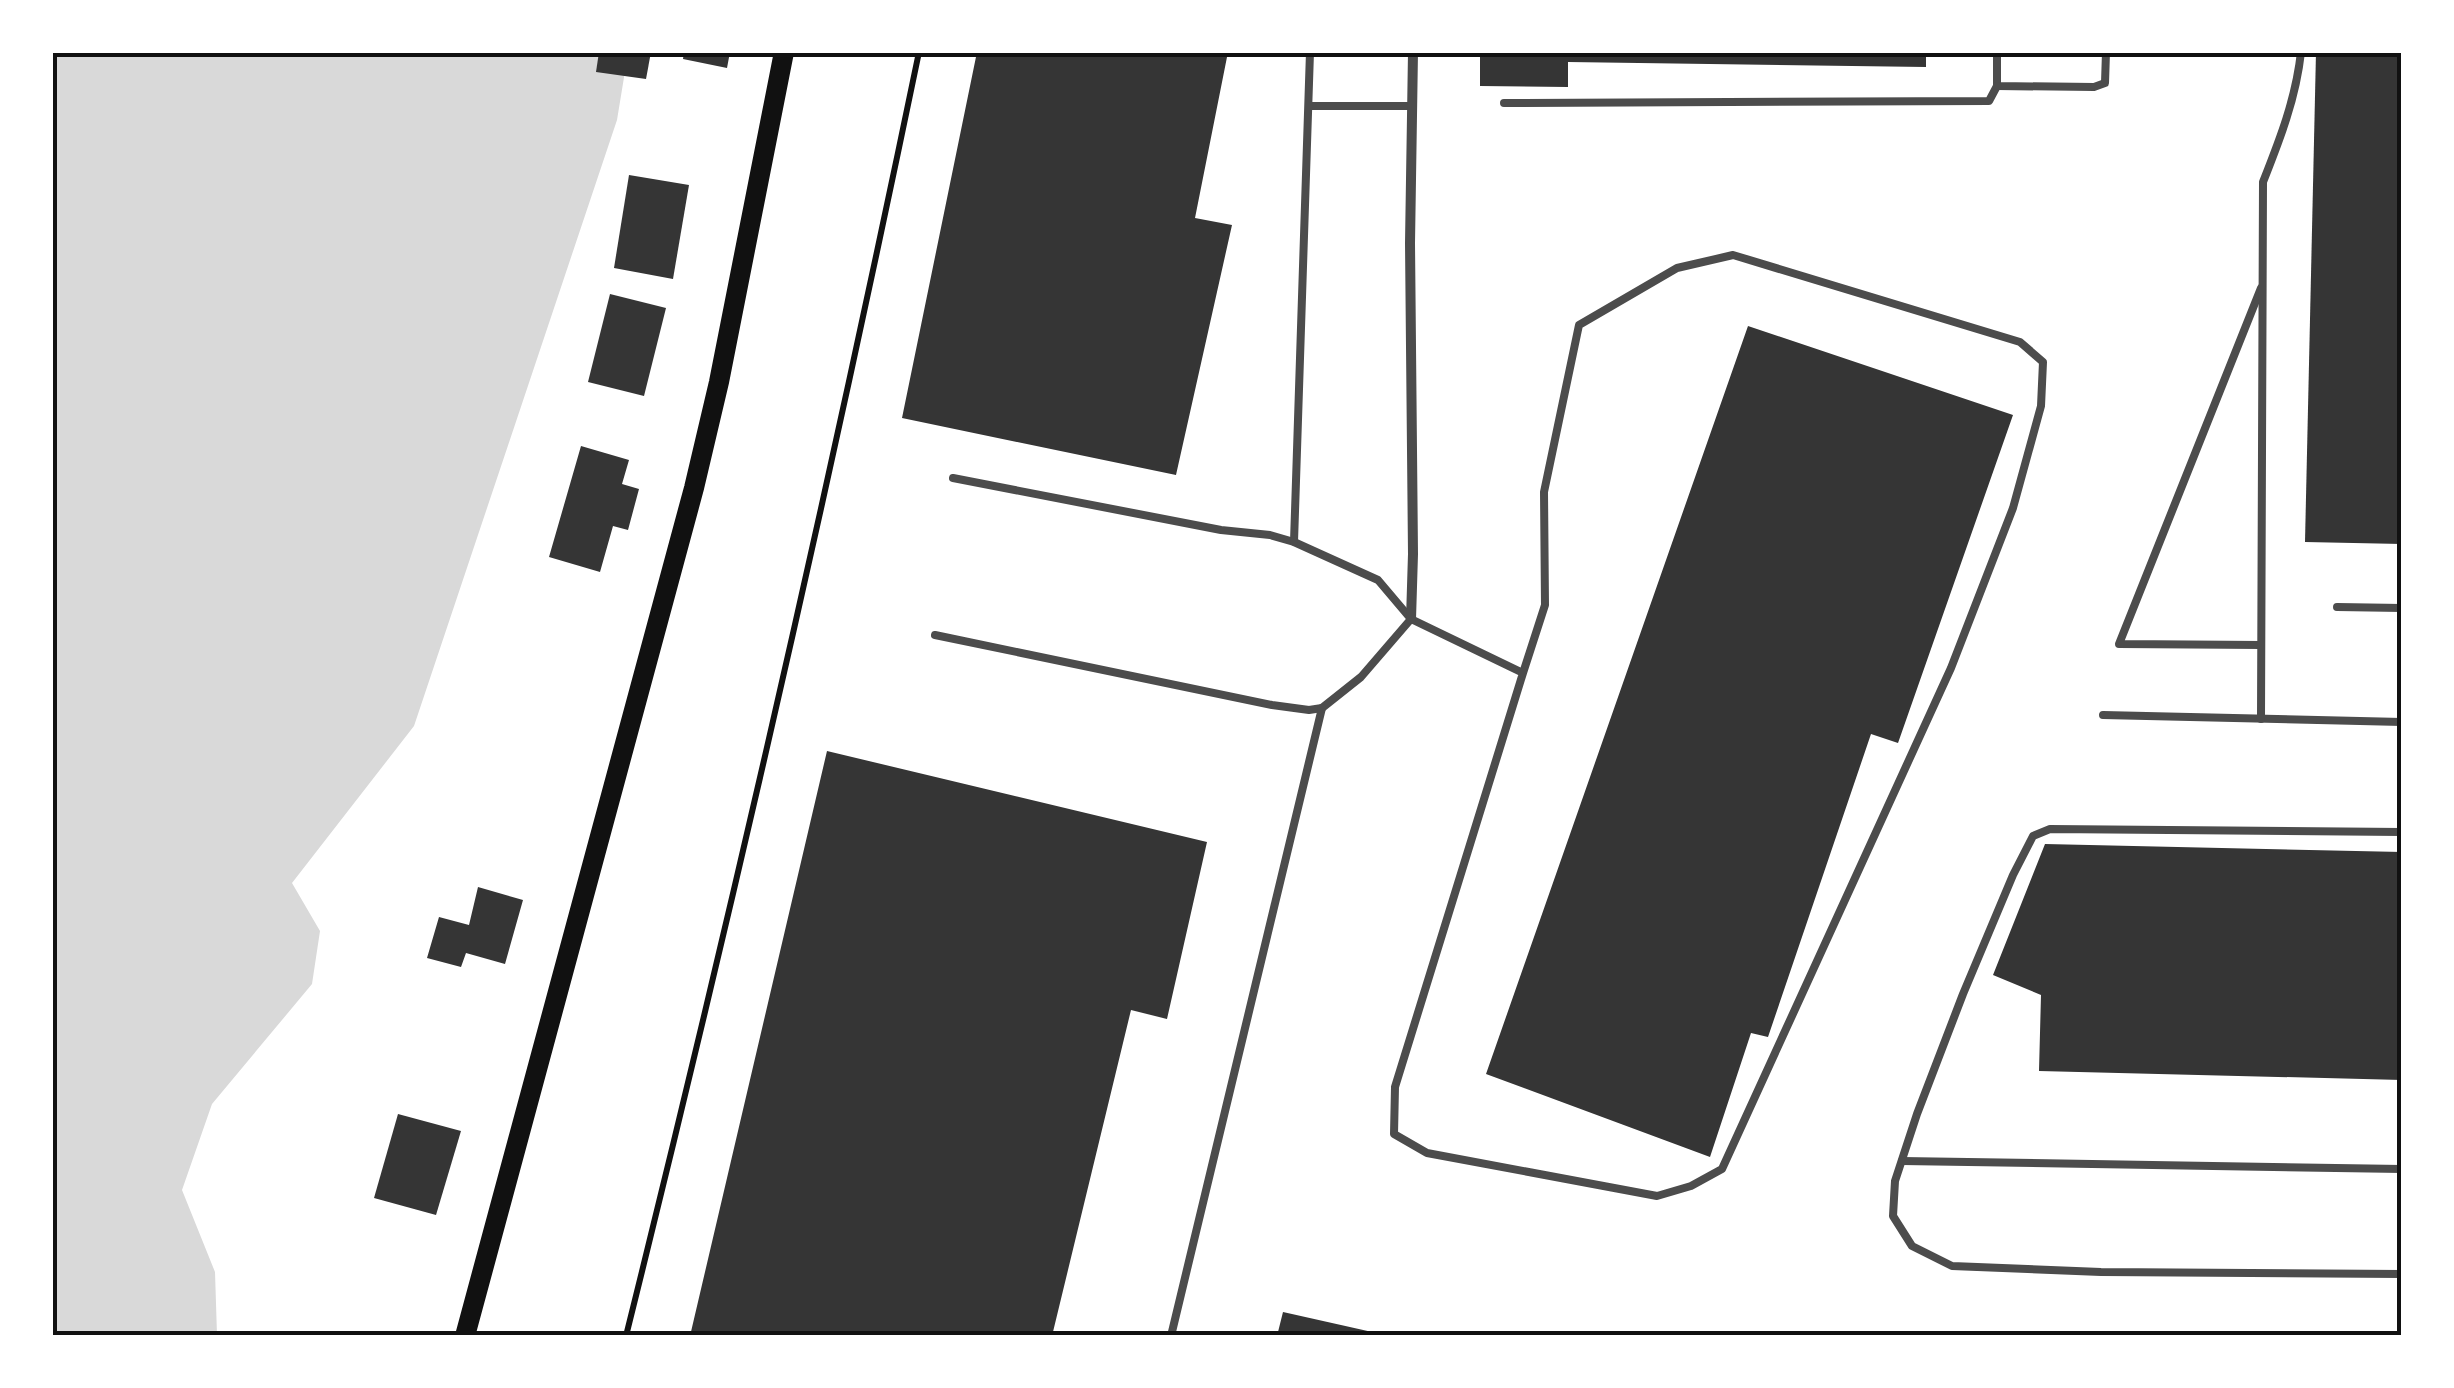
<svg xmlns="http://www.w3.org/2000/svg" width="2454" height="1388" viewBox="0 0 2454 1388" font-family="Commissioner,sans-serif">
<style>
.water{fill:#d9d9d9}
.building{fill:#353535}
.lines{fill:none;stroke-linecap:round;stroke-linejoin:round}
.path{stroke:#111;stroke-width:6}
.service{stroke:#4c4c4c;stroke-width:8}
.minor{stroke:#4c4c4c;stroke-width:10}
.secondary{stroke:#111;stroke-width:20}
.neatline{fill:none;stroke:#111;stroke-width:4}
</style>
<rect width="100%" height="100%" fill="#fff"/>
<polygon class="water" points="52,53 628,53 617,120 414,726 292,883 320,931 312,984 212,1104 182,1190 215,1272 217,1335 53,1335"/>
<g class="building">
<polygon points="599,52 651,52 646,79 596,72"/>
<polygon points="684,52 730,52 727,68 683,59"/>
<polygon points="977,52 1228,52 1195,218 1232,225 1176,475 902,418"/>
<polygon points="1480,52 1926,52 1926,67 1568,62 1568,87 1480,86"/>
<polygon points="2316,52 2402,52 2402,544 2305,542"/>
<polygon points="629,175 689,185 673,279 614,268"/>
<polygon points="610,294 666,308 644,396 588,382"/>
<polygon points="1748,326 2013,415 1898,743 1871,734 1768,1037 1751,1033 1710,1157 1486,1074"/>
<polygon points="581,446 629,460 622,484 639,489 628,530 613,526 600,572 549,557"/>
<polygon points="827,751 1207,842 1167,1019 1131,1010 1052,1336 690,1336"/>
<polygon points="2045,844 2402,852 2402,1080 2039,1071 2041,995 1993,975"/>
<polygon points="478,887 523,900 505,964 466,953 461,967 427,958 439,917 469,925"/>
<polygon points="398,1114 461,1131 436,1215 374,1198"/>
<polygon points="1283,1312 1381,1334 1380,1336 1277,1336"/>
</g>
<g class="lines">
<path class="path" d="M626 1336C732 910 830 482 919 52"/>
<g class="service">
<polyline points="1997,52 1997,86 2094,87 2105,83 2106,52"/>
<polyline points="1504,103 1989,101 1997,86"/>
<polyline points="1309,106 1412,106"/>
<polyline points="953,478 1221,530 1270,535 1294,542 1378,580 1411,619 1523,673 1395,1087 1394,1134 1427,1153 1657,1196 1691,1186 1722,1169 1951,668 2013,508 2041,406 2043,362 2020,342 1733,255 1677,268 1579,325 1544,492 1545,605 1523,673"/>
<polyline points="1294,542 1310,52"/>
<polyline points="2337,607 2402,608"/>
<polyline points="935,635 1272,705 1309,710 1322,708 1361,677 1411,619"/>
<polyline points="2261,645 2119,644 2261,288"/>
<polyline points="2103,715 2402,722"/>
<path d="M2261 719 2263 182C2280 139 2296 98 2301 52"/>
<polyline points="2402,832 2050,829 2033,836 2013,875 1963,994 1917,1114 1895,1181 1893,1216 1912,1246 1952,1266 2101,1272 2402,1274"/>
<polyline points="1902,1161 2402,1169"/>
<polyline points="1171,1336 1322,708"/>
</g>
<polyline class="minor" points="1411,619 1413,554 1410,243 1413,52"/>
<polyline class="secondary" points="465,1336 694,488 719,382 784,52"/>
</g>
<rect width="2454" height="1388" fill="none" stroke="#ffffff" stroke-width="110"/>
<rect x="55" y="55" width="2344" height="1278" class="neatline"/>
</svg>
